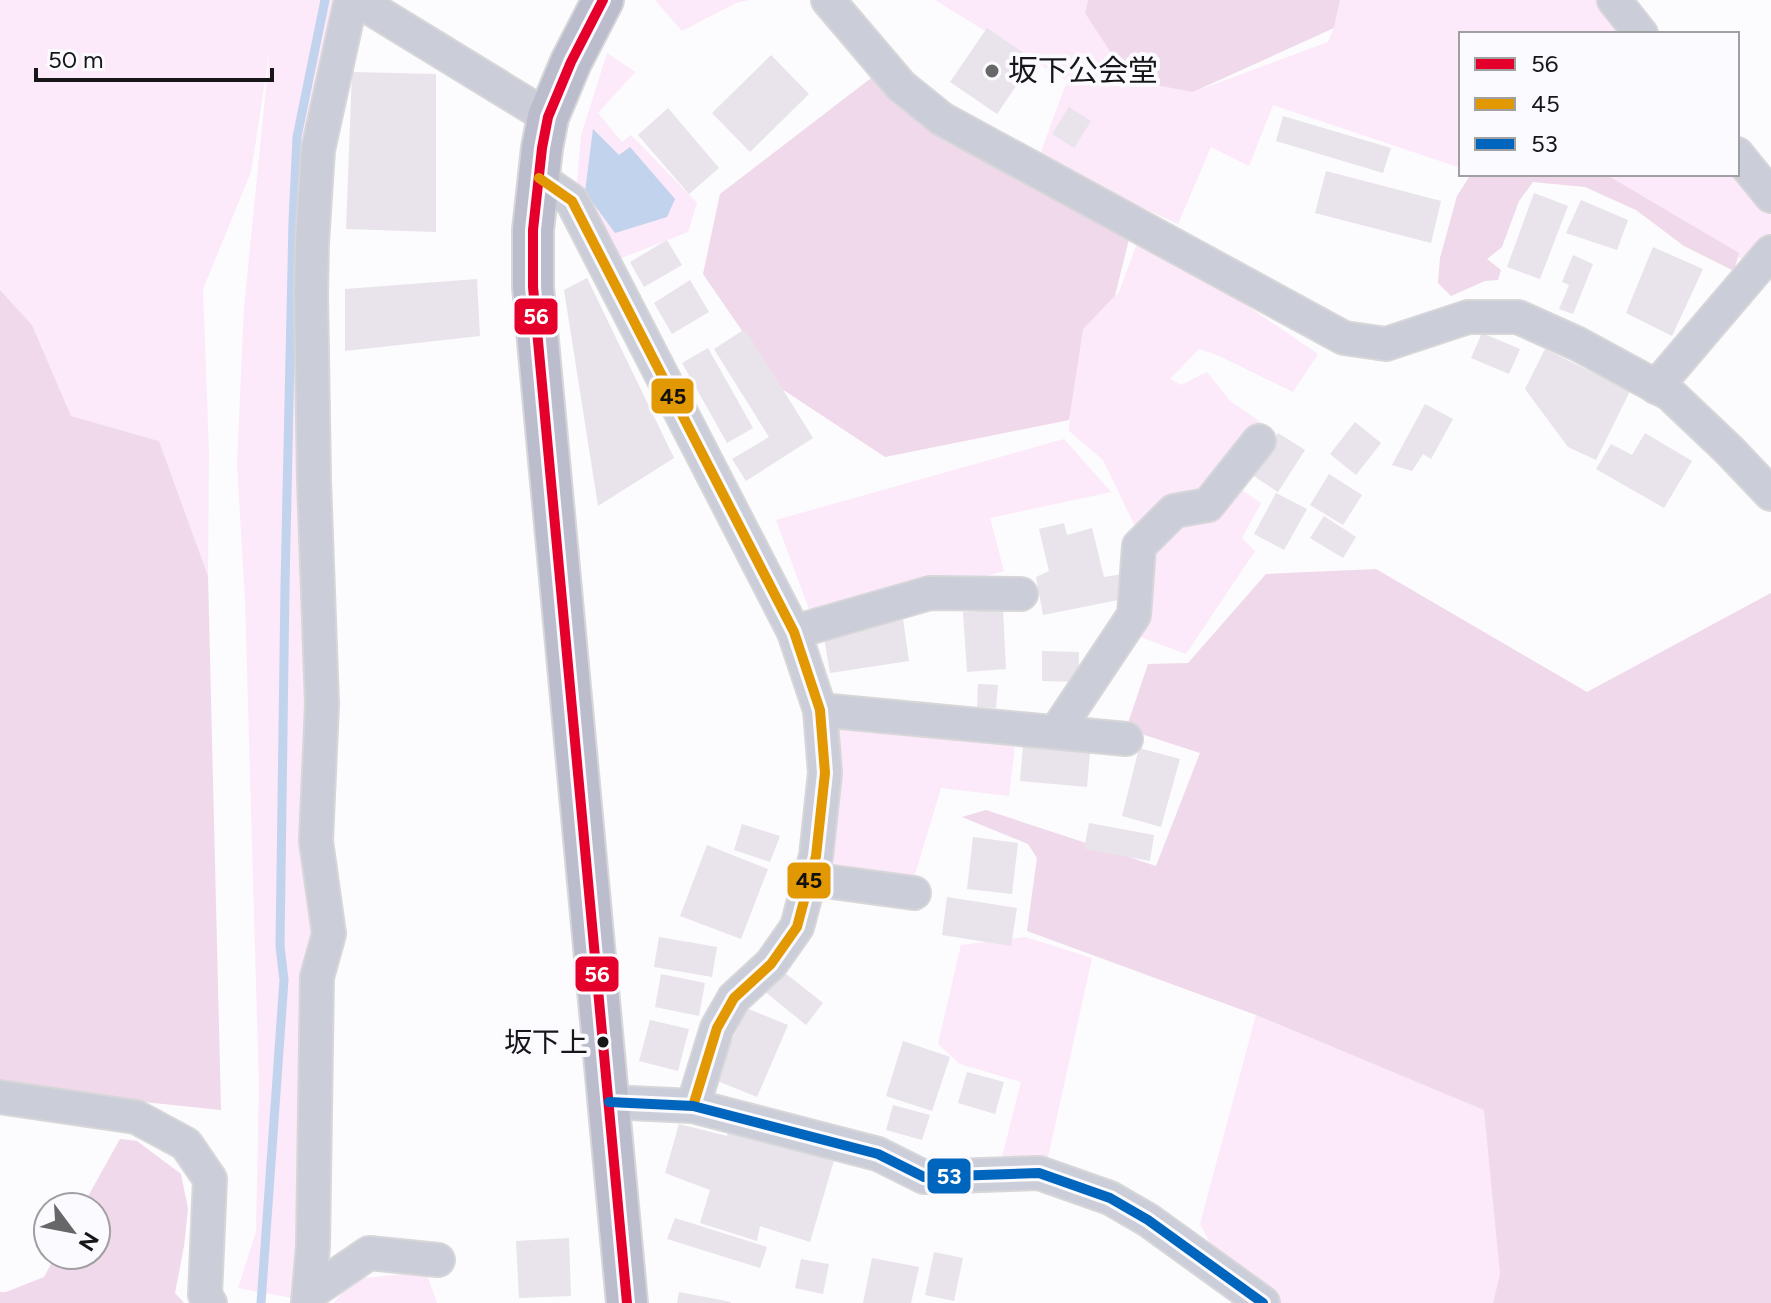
<svg xmlns="http://www.w3.org/2000/svg" width="1771" height="1303" viewBox="0 0 1771 1303" font-family="Figtree,'Noto Sans JP',sans-serif">
<style>
.green{fill:#fce9f9}
.forest{fill:#efd9ea}
.water{fill:#c1d3ed}
.lines{fill:none;stroke-linecap:round;stroke-linejoin:round}
.stream{stroke:#c1d3ed;stroke-width:9}
.building{fill:#e9e3eb}
.minor-casing{stroke:#d7d6d9;stroke-width:36}
.major-casing{stroke:#d7d6d9;stroke-width:44}
.minor{stroke:#cbcdd8;stroke-width:32}
.major{stroke:#bbbdcd;stroke-width:40}
.bus-1-casing{stroke:#fbfafe;stroke-width:16}
.bus-2-casing{stroke:#fbfafe;stroke-width:16}
.bus-3-casing{stroke:#fbfafe;stroke-width:16}
.bus-1{stroke:#e4002b;stroke-width:10}
.bus-2{stroke:#e19802;stroke-width:10}
.bus-3{stroke:#0065bd;stroke-width:10}
.poi-dot{fill:#676669;stroke:#fbfafe;stroke-width:3}
.bus-dot{fill:#171619;stroke:#fbfafe;stroke-width:3}
.labels{text-anchor:middle;stroke-width:8;stroke-linejoin:round;paint-order:stroke}
.bus-label{font-size:28px;fill:#171619;stroke:#fbfafe;text-anchor:end}
.poi-label{font-size:30px;fill:#171619;stroke:#fbfafe;text-anchor:start}
.line-badge{stroke:#fbfafe;stroke-width:3}
.badge-label{font-size:22px;text-anchor:middle;font-weight:bold;fill:#fff}
.pale-badge-label{font-size:22px;text-anchor:middle;font-weight:bold;fill:#111}
</style>
<rect width="100%" height="100%" fill="#fcfbfd"/>
<g class="green">
<polygon points="0,0 364,0 335,144 317,409 333,641 298,1299 238,1288 256,1232 259,1087 245,599 237,464 244,308 270,48 251,172 203,289 209,453 208,576 159,441 71,416 32,325 0,290"/>
<polygon points="655,0 749,0 736,3 682,31"/>
<polygon points="935,0 1088,0 1085,13 1193,92 1328,42 1334,28 1340,0 1614,0 1640,34 1461,34 1461,168 1273,105 1249,166 1211,147 1178,224 1038,160 1067,81"/>
<polygon points="607,53 635,72 598,113 622,142 631,135 697,203 688,232 619,259 576,194 581,136"/>
<polygon points="1602,174 1737,174 1771,208 1771,244 1756,268"/>
<polygon points="1136,246 1177,258 1318,354 1293,392 1217,355 1199,349 1170,379 1181,385 1207,372 1230,401 1268,427 1231,483 1261,503 1242,538 1255,551 1186,654 1130,633 1146,549 1103,460 1069,431 1075,337 1119,292"/>
<polygon points="1064,439 1111,492 990,518 1004,571 815,625 776,520"/>
<polygon points="833,723 1015,744 1009,796 941,788 912,884 825,874"/>
<polygon points="1025,937 1092,958 1046,1166 1002,1157 1021,1082 960,1064 938,1044 961,945"/>
<polygon points="1256,1015 1485,1110 1500,1274 1493,1303 1273,1303 1211,1245 1200,1224"/>
<polygon points="426,1272 437,1303 334,1303 353,1279"/>
</g>
<g class="forest">
<polygon points="1088,0 1340,0 1334,28 1193,92 1129,80 1085,13"/>
<polygon points="879,72 1131,231 1115,296 1083,329 1069,420 885,457 782,389 703,274 720,194"/>
<polygon points="1471,174 1605,174 1739,253 1734,271 1684,246 1636,210 1585,187 1533,182 1519,201 1502,247 1487,259 1501,270 1498,280 1485,281 1451,296 1438,283 1440,258 1457,196"/>
<polygon points="0,290 32,325 71,416 159,441 208,576 221,1110 0,1087"/>
<polygon points="1376,569 1587,692 1771,593 1771,1303 1493,1303 1500,1274 1484,1110 1256,1015 1027,931 1037,858 1028,844 962,817 986,810 1156,866 1200,753 1126,729 1148,664 1188,663 1266,574"/>
<polygon points="120,1139 137,1141 181,1174 188,1209 184,1246 175,1293 184,1303 0,1303 0,1292 6,1292 44,1277 56,1255 96,1255 96,1207 82,1207"/>
</g>
<polygon class="water" points="593,129 619,155 630,147 675,199 667,217 615,233 585,192"/>
<g class="lines">
<polyline class="stream" points="261,1303 284,980 280,946 285,586 293,222 297,137 325,0"/>
</g>
<g class="building">
<polygon points="987,28 1034,60 997,114 950,82"/>
<polygon points="771,55 809,94 750,152 712,113"/>
<polygon points="352,72 436,74 436,232 346,229"/>
<polygon points="1069,107 1091,121 1074,148 1052,134"/>
<polygon points="668,108 719,168 689,194 638,135"/>
<polygon points="1283,116 1391,148 1383,173 1276,141"/>
<polygon points="1326,171 1441,201 1431,243 1315,213"/>
<polygon points="1534,193 1568,206 1540,279 1507,267"/>
<polygon points="1581,200 1628,220 1617,250 1566,233"/>
<polygon points="667,240 682,265 644,287 630,262"/>
<polygon points="1653,247 1703,269 1672,336 1626,313"/>
<polygon points="1573,255 1593,264 1573,314 1559,309 1569,285 1562,282"/>
<polygon points="587,278 674,458 598,506 564,290"/>
<polygon points="477,279 480,336 345,351 345,289"/>
<polygon points="690,280 709,312 672,334 654,303"/>
<polygon points="745,329 813,438 746,481 732,459 769,437 714,349"/>
<polygon points="1482,333 1520,349 1509,374 1471,358"/>
<polygon points="708,348 753,428 727,443 682,363"/>
<polygon points="1545,349 1630,391 1596,460 1568,447 1525,389"/>
<polygon points="1425,404 1453,419 1431,459 1423,454 1412,471 1392,465"/>
<polygon points="1355,422 1381,443 1356,475 1330,454"/>
<polygon points="1278,433 1305,450 1278,492 1252,475"/>
<polygon points="1645,433 1692,461 1664,508 1596,469 1611,444 1632,455"/>
<polygon points="1329,474 1362,495 1343,525 1310,505"/>
<polygon points="1276,493 1307,509 1284,550 1254,534"/>
<polygon points="1324,516 1356,537 1343,558 1310,538"/>
<polygon points="1064,523 1067,535 1092,528 1104,577 1122,574 1128,598 1043,615 1036,577 1049,571 1039,529"/>
<polygon points="1003,610 1006,669 967,672 963,612"/>
<polygon points="903,619 909,661 830,673 823,632"/>
<polygon points="1042,651 1079,652 1078,682 1042,681"/>
<polygon points="978,684 998,685 996,708 977,707"/>
<polygon points="1023,746 1090,752 1087,787 1020,781"/>
<polygon points="1139,748 1180,759 1161,827 1122,816"/>
<polygon points="1089,823 1154,835 1150,861 1084,849"/>
<polygon points="742,824 780,836 770,862 734,850"/>
<polygon points="973,837 1018,843 1012,894 967,889"/>
<polygon points="707,845 768,869 741,939 680,916"/>
<polygon points="947,897 1017,908 1011,946 942,935"/>
<polygon points="659,937 717,947 712,977 654,967"/>
<polygon points="780,969 823,1003 806,1025 763,990"/>
<polygon points="661,974 705,983 699,1016 655,1007"/>
<polygon points="746,1008 788,1025 757,1097 715,1080"/>
<polygon points="650,1020 689,1029 678,1071 639,1061"/>
<polygon points="903,1041 950,1057 932,1111 886,1096"/>
<polygon points="967,1072 1004,1082 995,1114 958,1103"/>
<polygon points="893,1105 930,1115 922,1140 886,1130"/>
<polygon points="679,1124 727,1136 730,1124 835,1157 810,1242 760,1226 757,1241 700,1223 710,1190 665,1173"/>
<polygon points="675,1218 767,1247 760,1268 667,1239"/>
<polygon points="569,1238 571,1296 519,1298 516,1241"/>
<polygon points="934,1252 963,1258 954,1301 925,1295"/>
<polygon points="872,1258 919,1267 911,1303 863,1303"/>
<polygon points="801,1259 829,1264 823,1294 795,1288"/>
<polygon points="679,1292 731,1302 731,1303 677,1303"/>
</g>
<g class="lines">
<g class="minor-casing">
<g id="minor">
<polyline points="357,0 548,117"/>
<polyline points="828,0 901,86 942,119 1344,338 1386,344 1468,317 1518,317 1578,344 1670,394 1729,450 1771,494"/>
<polyline points="1614,0 1641,34"/>
<polyline points="1737,154 1771,196"/>
<polyline points="539,178 572,201 794,632 820,710 825,773 816,856 797,927 771,964 734,998 717,1028 693,1106"/>
<polyline points="1656,387 1771,252"/>
<polyline points="794,632 930,593 1021,594"/>
<polyline points="820,710 1126,739"/>
<polyline points="1056,732 1134,615 1139,546 1174,511 1208,505 1259,441"/>
<polyline points="810,879 914,893"/>
<polyline points="0,1097 136,1117 186,1144 210,1179 205,1295 210,1303"/>
<polyline points="609,1102 693,1106 878,1154 924,1177 1039,1173 1110,1198 1148,1220 1263,1303"/>
<polyline points="309,1294 369,1253 438,1260"/>
<polyline points="308,1303 313,1246 317,977 329,934 316,841 322,704 314,480 311,294 312,242 318,150 351,0"/>
</g>
</g>
<g class="major-casing">
<polyline id="major" points="603,0 571,62 548,117 542,148 533,230 533,287 627,1303"/>
</g>
<use href="#minor" class="minor"/>
<use href="#major" class="major"/>
<g class="bus-1-casing">
<polyline id="bus-1" points="603,0 571,62 548,117 542,148 533,230 533,287 627,1303"/>
</g>
<g class="bus-2-casing">
<polyline id="bus-2" points="539,178 572,201 794,632 820,710 825,773 816,856 797,927 771,964 734,998 717,1028 693,1106"/>
</g>
<g class="bus-3-casing">
<polyline id="bus-3" points="609,1102 693,1106 878,1154 924,1177 1039,1173 1110,1198 1148,1220 1263,1303"/>
</g>
<use href="#bus-1" class="bus-1"/>
<use href="#bus-2" class="bus-2"/>
<use href="#bus-3" class="bus-3"/>
</g>
<circle class="poi-dot" cx="992" cy="71" r="8"/>
<circle class="bus-dot" cx="603" cy="1042" r="7"/>
<g class="labels">
<g class="bus-label">
<text x="588" y="1052">坂下上</text>
</g>
<g class="poi-label">
<text x="1008" y="81">坂下公会堂</text>
</g>
</g>
<g class="line-badge">
<rect x="513" y="297" width="46" height="39" rx="8" fill="#e4002b"/>
<rect x="650" y="377" width="45" height="38" rx="8" fill="#e19802"/>
<rect x="786" y="861" width="46" height="39" rx="8" fill="#e19802"/>
<rect x="574" y="955" width="46" height="38" rx="8" fill="#e4002b"/>
<rect x="926" y="1157" width="46" height="38" rx="8" fill="#0065bd"/>
</g>
<g class="badge-label">
<text x="536" y="324">56</text>
<text x="597" y="982">56</text>
<text x="949" y="1184">53</text>
</g>
<g class="pale-badge-label">
<text x="673" y="404">45</text>
<text x="809" y="888">45</text>
</g>
<rect x="1459" y="32" width="280" height="144" fill="#fbfafe" stroke="#a09fa2" stroke-width="2"/>
<rect x="1475" y="58" width="40" height="12" fill="#e4002b" stroke="#a09fa2" stroke-width="2"/>
<text x="1531" y="72" font-size="24" fill="#171619">56</text>
<rect x="1475" y="98" width="40" height="12" fill="#e19802" stroke="#a09fa2" stroke-width="2"/>
<text x="1531" y="112" font-size="24" fill="#171619">45</text>
<rect x="1475" y="138" width="40" height="12" fill="#0065bd" stroke="#a09fa2" stroke-width="2"/>
<text x="1531" y="152" font-size="24" fill="#171619">53</text>
<g transform="translate(72 1231) rotate(122)"><circle r="38" fill="#fbfafe" stroke="#a09fa2" stroke-width="2"/>
<path d="M0-6L14 30L0 20L-14 30Z" fill="#676669"/>
<text y="-12" font-size="22" font-weight="bold" text-anchor="middle" fill="#171619">N</text>
</g>
<path d="M36 68v12h236v-12" fill="none" stroke="#171619" stroke-width="4"/>
<text x="48" y="68" font-size="24" fill="#171619" stroke="#fbfafe" stroke-width="6" paint-order="stroke">50 m</text>
</svg>
